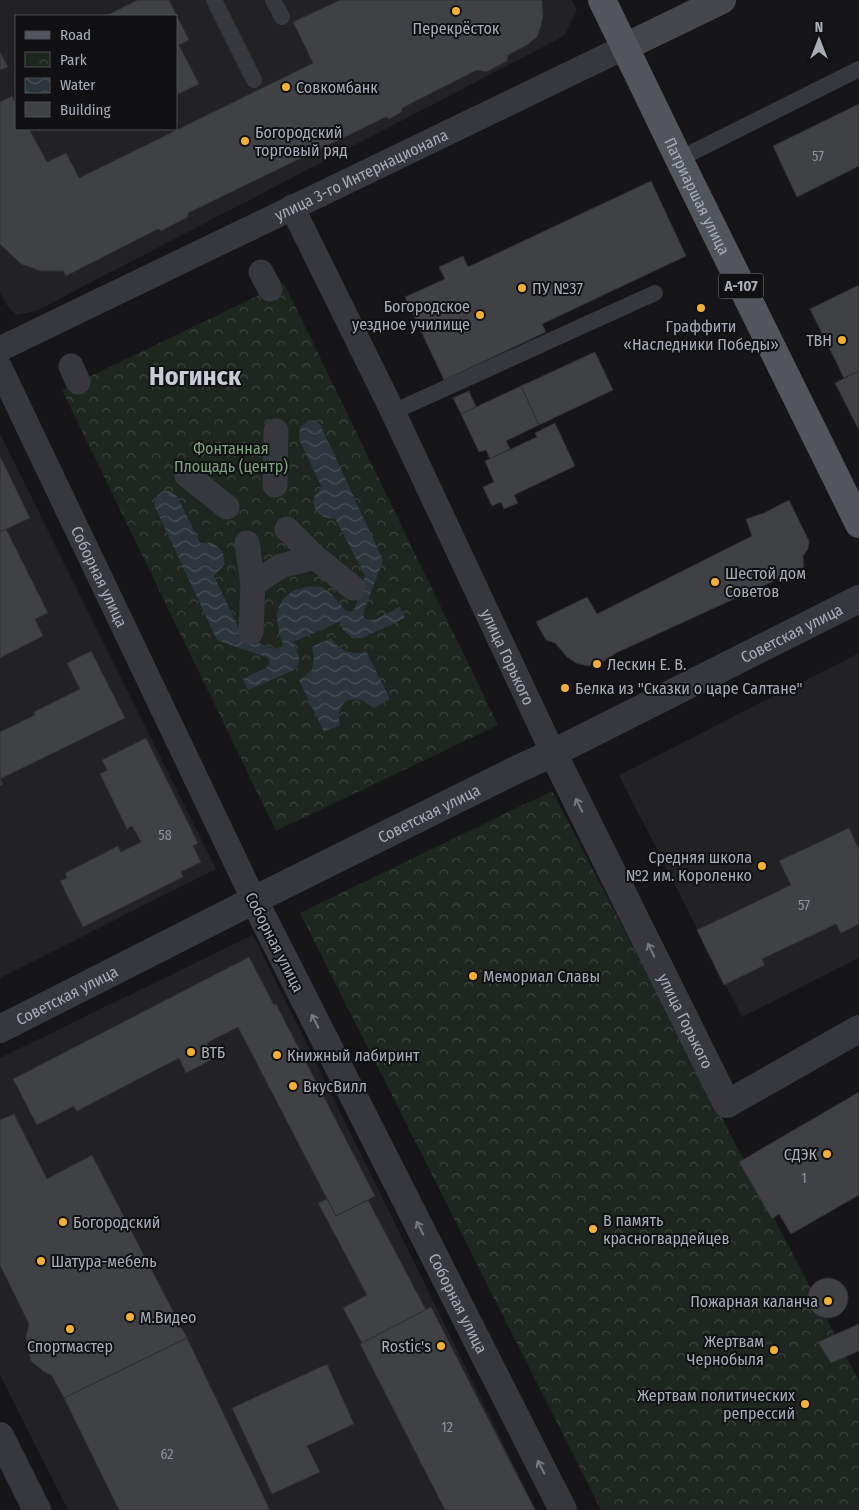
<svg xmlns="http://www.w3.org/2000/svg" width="859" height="1510" viewBox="0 0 859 1510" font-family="'Fira Sans Condensed',sans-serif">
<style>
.built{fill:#222225;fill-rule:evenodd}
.park{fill:url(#park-crowns)}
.water{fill:url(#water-waves)}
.building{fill:#404145;stroke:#303034}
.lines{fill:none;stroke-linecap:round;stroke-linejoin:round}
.service{stroke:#37383d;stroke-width:16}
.pedestrian{stroke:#37383d;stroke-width:25}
.minor{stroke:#37383d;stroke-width:28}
.tertiary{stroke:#37383d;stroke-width:28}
.secondary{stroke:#45474d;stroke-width:28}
.primary{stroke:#53555c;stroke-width:28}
.oneway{stroke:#757881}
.poi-dot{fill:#f2b134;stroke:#111113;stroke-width:2}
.labels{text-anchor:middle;stroke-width:4;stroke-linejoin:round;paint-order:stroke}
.number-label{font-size:14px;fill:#8e929b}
.shield{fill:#111113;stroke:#7b7e86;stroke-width:1}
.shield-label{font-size:15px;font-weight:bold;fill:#a8adb8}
.poi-label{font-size:16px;fill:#a8adb8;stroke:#111113;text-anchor:start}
.street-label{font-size:16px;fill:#a8adb8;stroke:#111113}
.park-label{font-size:16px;fill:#7fa381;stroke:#111113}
.town-label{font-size:26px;font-weight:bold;fill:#c9ccd4;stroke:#111113}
</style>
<defs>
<pattern id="park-crowns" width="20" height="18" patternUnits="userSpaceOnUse" patternTransform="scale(1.25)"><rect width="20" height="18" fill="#1e261f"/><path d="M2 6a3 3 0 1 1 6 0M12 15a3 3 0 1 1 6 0" fill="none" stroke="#3c433d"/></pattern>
<pattern id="water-waves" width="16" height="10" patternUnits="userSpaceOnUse" patternTransform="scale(1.25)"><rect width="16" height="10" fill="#2c353c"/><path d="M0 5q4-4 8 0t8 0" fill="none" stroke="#485056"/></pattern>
</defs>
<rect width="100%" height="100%" fill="#161618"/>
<g class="built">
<path d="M0 0H572L577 10 564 36 36 311 16 315 6 304 0 292ZM16 16H176V129H16Z"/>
<polygon points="0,434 216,869 0,978"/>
<polygon points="859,653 859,958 742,1017 619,775"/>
<polygon points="253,935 536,1510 68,1510 0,1375 0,1058"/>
</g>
<g class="park">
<polygon points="284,283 498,725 276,831 62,390"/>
<polygon points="552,791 859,1381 859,1510 601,1510 300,913"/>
</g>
<g class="water">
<path d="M309 420 315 421 320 424 383 560 363 614 365 619 374 620 400 607 405 618 362 638H352L343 630 339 622 293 642C297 653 304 661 294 670L248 690 243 679 267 667 270 664 268 658 217 640 155 507 154 499 163 491H170L177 496 200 543C215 540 226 549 224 565L214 576 242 635 273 649 281 647 283 644C274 623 273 598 298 589 305 587 314 585 321 587 335 593 340 609 350 612L354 610 365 576 335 518C316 521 305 500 322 488L299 439 300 427Z"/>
<path d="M331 638C339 651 353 656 366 651L390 699 374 708C369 705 365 701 360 700 342 696 336 711 340 725L324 732 299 680 312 670 314 657 312 647Z"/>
</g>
<g class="building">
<polygon points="138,0 169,0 189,40 179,45 199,84 176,95 176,16 105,16"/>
<polygon points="340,0 542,0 543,16 541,26 537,37 527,45 508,55 507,61 486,72 477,70 402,108 402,112 389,119 386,117 188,213 188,217 161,231 158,229 66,276 63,271 41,271 21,264 0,244 0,102 12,96 16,104 16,129 29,129 47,162 66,153 79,178 313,63 293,22"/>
<polygon points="0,52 8,67 0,70"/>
<polygon points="859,104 859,166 797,197 773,146"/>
<polygon points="651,181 686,256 542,324 546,332 444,380 405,297 445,279 439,267 463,256 468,267"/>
<polygon points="859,285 859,371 844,378 810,309"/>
<polygon points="595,352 613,390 539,425 521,386"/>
<polygon points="859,371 859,430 835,383"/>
<polygon points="521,386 539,425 506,441 510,449 490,459 486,450 479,452 461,414"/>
<polygon points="469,391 476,407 461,414 453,398"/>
<polygon points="555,423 575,466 514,495 518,503 504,509 501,502 492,506 483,487 494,482 485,461 537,437 535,433"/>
<polygon points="0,456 30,518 0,532"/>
<polygon points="789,500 809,541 808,549 803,556 804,567 616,653 604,661 588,666 576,663 567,657 555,643 546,640 536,622 587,597 597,614 752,536 746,519 764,513"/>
<polygon points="6,529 48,613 35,619 43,636 0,658 0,532"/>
<polygon points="91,651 125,718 0,779 3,784 0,786 0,732 35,715 34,712 80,689 67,663"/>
<polygon points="146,738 198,843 193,846 201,862 181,872 183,877 83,927 60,881 67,878 65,873 118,846 121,852 141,842 132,826 127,829 100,774 107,770 102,760"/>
<polygon points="849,828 859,849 859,924 841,933 836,924 762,959 765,965 724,985 697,930 791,885 779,861"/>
<polygon points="249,957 274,1005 276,1004 375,1196 336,1216 238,1027 207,1043 215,1058 186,1073 179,1058 77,1111 74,1106 37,1125 13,1079"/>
<polygon points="859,1092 859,1195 791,1234 779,1214 772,1219 739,1162"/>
<polygon points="14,1114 47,1179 92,1155 187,1338 64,1398 52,1376 43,1371 31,1361 26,1337 29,1324 0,1265 0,1120"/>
<polygon points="327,1199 336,1216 368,1200 426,1310 362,1343 343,1308 367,1295 318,1203"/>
<circle cx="828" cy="1298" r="20"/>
<polygon points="431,1307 535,1510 445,1510 360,1344"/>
<polygon points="859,1324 859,1351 831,1363 818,1342"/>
<polygon points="187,1338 270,1510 119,1510 64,1398"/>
<polygon points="327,1364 354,1424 307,1446 320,1472 272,1494 232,1408"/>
</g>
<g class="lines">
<g class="service">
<polyline points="214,0 254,80"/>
<polyline points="273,0 282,17"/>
<polyline points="679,159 859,69"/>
<polyline points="393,412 655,293"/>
</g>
<g class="pedestrian">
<path id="s1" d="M292 207 393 412 553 753"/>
<polyline points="261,272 270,289"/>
<path id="s2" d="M0 349 625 47"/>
<polyline points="71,366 78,382"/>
<path id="s3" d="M0 368 254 900"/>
<polyline points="187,475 227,507"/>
<polyline points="275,485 276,431"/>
<polyline points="287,529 315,557"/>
<polyline points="247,543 253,584"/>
<polyline points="251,632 253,584 281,566 315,557 353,588"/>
</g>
<g class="minor">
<path id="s4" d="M553 753 727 1104 859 1029"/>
<path id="s5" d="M254 900 563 1510"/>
</g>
<g class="tertiary">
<path id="s6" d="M0 1029 254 900 518 769 553 753 859 599"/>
<polyline points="0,1436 37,1510"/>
</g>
<polyline class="secondary" points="625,47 722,0"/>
<path class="primary" id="s7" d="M602 0 679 159 859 524"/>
</g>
<defs><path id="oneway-shaft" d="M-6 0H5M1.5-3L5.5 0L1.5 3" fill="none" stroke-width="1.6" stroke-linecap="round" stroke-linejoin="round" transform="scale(1.25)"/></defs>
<g class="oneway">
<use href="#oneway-shaft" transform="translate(579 805) rotate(-116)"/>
<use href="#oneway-shaft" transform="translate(651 950) rotate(-116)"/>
<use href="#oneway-shaft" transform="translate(315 1021) rotate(-117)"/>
<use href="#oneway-shaft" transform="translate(420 1228) rotate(-117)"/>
<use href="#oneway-shaft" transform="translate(541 1467) rotate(-117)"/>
</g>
<g class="poi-dot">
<circle cx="456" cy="11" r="5"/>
<circle cx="286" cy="87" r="5"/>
<circle cx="245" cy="141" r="5"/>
<circle cx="522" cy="288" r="5"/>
<circle cx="701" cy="308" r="5"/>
<circle cx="480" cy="315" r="5"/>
<circle cx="842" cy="340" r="5"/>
<circle cx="715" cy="582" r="5"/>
<circle cx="597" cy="664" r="5"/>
<circle cx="565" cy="688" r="5"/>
<circle cx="762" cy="866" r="5"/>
<circle cx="473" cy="976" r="5"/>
<circle cx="191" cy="1052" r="5"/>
<circle cx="277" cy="1055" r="5"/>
<circle cx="293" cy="1086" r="5"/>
<circle cx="827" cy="1154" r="5"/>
<circle cx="63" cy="1222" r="5"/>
<circle cx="593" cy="1229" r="5"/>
<circle cx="41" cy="1261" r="5"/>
<circle cx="828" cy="1301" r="5"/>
<circle cx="130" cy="1317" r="5"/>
<circle cx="70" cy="1329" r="5"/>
<circle cx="441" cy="1346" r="5"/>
<circle cx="774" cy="1350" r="5"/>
<circle cx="805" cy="1404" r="5"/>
</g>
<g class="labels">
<g class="number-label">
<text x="818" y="161">57</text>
<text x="165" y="840">58</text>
<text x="804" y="910">57</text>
<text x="804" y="1183">1</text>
<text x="447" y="1432">12</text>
<text x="167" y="1459">62</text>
</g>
<rect class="shield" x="718.5" y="273.5" width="45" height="25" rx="4"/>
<g class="shield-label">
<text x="741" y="291">А-107</text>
</g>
<g class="poi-label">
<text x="456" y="34" text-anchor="middle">Перекрёсток</text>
<text x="296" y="93">Совкомбанк</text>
<text x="255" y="138">Богородский<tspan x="255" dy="18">торговый ряд</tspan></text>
<text x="532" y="294">ПУ №37</text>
<text x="470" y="312" text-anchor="end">Богородское<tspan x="470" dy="18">уездное училище</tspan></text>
<text x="701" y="332" text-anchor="middle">Граффити<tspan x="701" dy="18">«Наследники Победы»</tspan></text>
<text x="832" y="346" text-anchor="end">ТВН</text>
<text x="725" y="579">Шестой дом<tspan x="725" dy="18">Советов</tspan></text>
<text x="607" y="670">Лескин Е. В.</text>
<text x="575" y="694">Белка из "Сказки о царе Салтане"</text>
<text x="752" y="863" text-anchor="end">Средняя школа<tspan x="752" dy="18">№2 им. Короленко</tspan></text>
<text x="483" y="982">Мемориал Славы</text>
<text x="201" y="1058">ВТБ</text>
<text x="287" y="1061">Книжный лабиринт</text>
<text x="303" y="1092">ВкусВилл</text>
<text x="817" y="1160" text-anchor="end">СДЭК</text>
<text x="603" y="1226">В память<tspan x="603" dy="18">красногвардейцев</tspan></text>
<text x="73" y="1228">Богородский</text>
<text x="51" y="1267">Шатура-мебель</text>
<text x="818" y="1307" text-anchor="end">Пожарная каланча</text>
<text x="140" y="1323">М.Видео</text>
<text x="764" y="1347" text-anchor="end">Жертвам<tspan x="764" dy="18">Чернобыля</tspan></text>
<text x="70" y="1352" text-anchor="middle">Спортмастер</text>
<text x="431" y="1352" text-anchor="end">Rostic's</text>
<text x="795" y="1401" text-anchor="end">Жертвам политических<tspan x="795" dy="18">репрессий</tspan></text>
</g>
<g class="street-label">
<text dy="6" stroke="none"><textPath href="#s2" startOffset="401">улица 3-го Интернационала</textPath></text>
<text dy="6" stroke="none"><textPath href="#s7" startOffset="218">Патриаршая улица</textPath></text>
<text dy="6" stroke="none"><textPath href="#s3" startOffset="231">Соборная улица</textPath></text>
<text dy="6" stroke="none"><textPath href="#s6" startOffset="885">Советская улица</textPath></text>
<text dy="6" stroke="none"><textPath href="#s1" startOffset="499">улица Горького</textPath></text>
<text dy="6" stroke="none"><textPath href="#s6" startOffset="480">Советская улица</textPath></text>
<text transform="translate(275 942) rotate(63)" y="6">Соборная улица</text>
<text dy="6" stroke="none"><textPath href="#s6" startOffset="75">Советская улица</textPath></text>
<text dy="6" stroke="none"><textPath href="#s4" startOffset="299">улица Горького</textPath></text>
<text dy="6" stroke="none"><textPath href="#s5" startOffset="452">Соборная улица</textPath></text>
</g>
<g class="park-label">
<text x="231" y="454">Фонтанная<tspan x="231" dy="18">Площадь (центр)</tspan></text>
</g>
<g class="town-label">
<text x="195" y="385">Ногинск</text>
</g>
</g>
<rect x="15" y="15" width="162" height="115" fill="#111113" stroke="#4d4f55"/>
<rect x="25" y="31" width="25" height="8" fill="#53555c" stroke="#4d4f55"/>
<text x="60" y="40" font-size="15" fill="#a8adb8">Road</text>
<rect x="25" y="52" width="25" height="15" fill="url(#park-crowns)" stroke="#4d4f55"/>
<text x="60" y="65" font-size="15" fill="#a8adb8">Park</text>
<rect x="25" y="78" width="25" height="15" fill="url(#water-waves)" stroke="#4d4f55"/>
<text x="60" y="90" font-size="15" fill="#a8adb8">Water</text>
<rect x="25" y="102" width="25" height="15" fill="#404145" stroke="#4d4f55"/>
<text x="60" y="115" font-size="15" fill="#a8adb8">Building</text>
<g transform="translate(819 40)" stroke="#111113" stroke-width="4" paint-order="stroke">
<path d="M0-4L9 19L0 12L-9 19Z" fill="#a8adb8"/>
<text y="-8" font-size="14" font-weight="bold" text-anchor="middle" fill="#a8adb8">N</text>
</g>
</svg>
